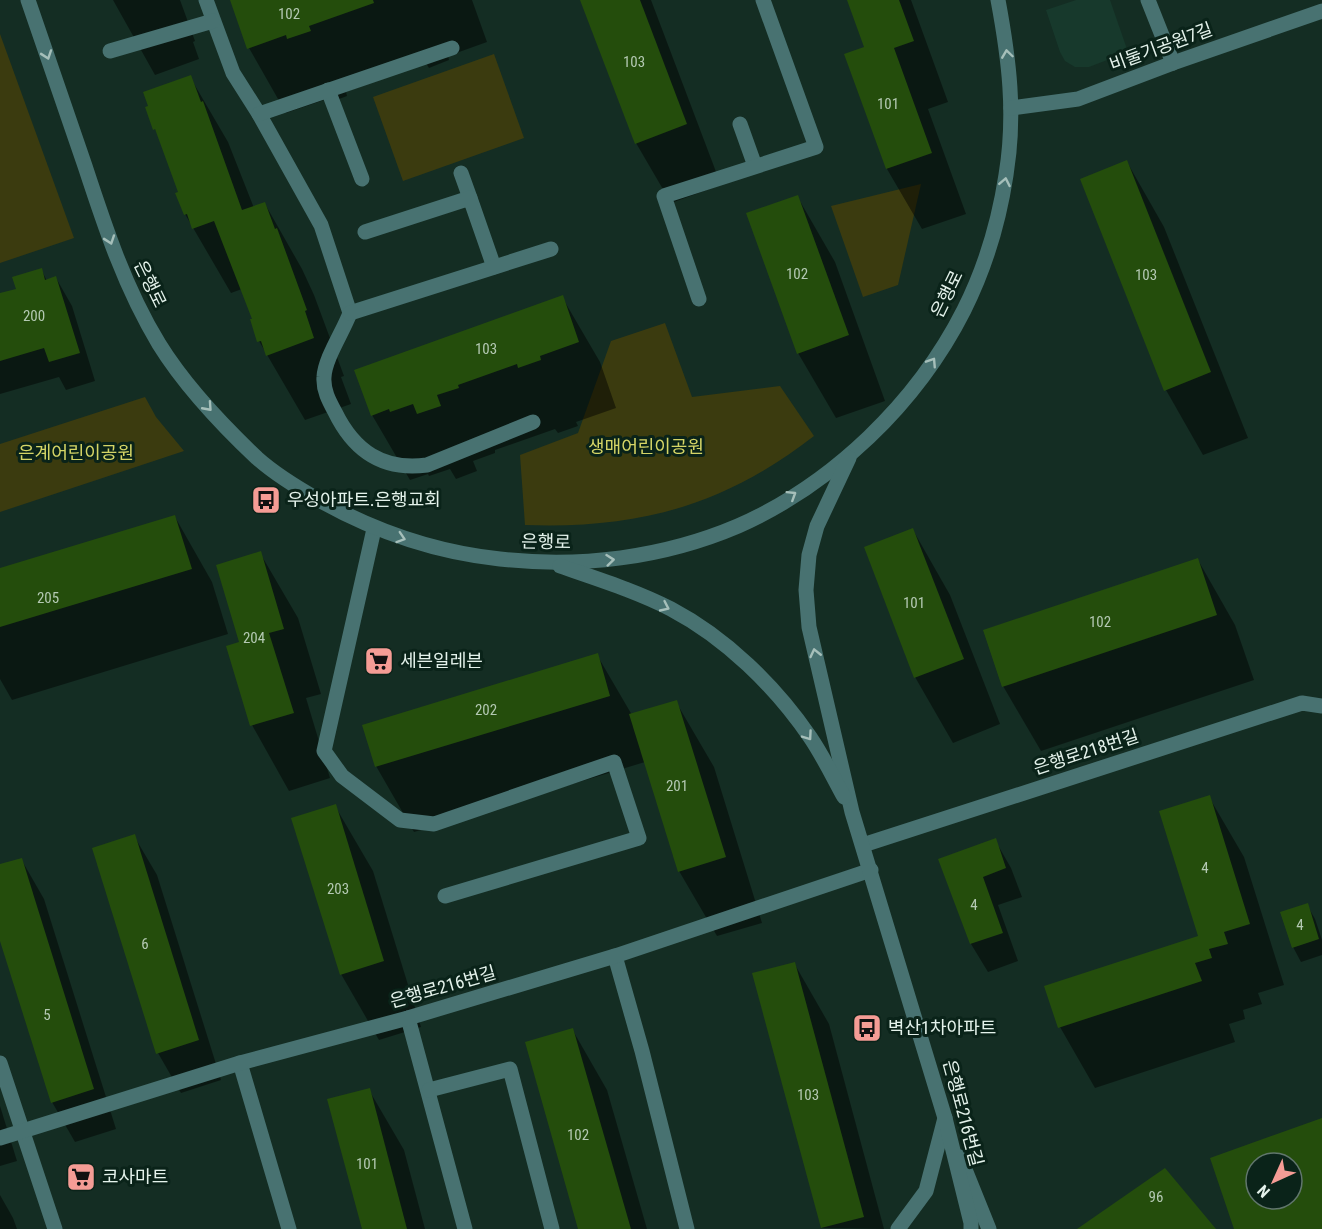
<svg xmlns="http://www.w3.org/2000/svg" width="1322" height="1229" viewBox="0 0 1322 1229" font-family="'Roboto Condensed','Noto Sans KR',sans-serif">
<style>
.built{fill:#17392c}
.green{fill:#3b3b0f}
.shadow{fill:#0007}
.building{fill:#244d0c;fill-rule:evenodd}
.lines{fill:none;stroke-linecap:round;stroke-linejoin:round}
.service{stroke:#487271;stroke-width:15}
.minor{stroke:#487271;stroke-width:15}
.tertiary{stroke:#487271;stroke-width:15}
.oneway{stroke:#a6bfba}
.labels{text-anchor:middle;stroke-width:6;stroke-linejoin:round;paint-order:stroke}
.number-label{font-size:15px;fill:#b4c9b3}
.street-label{font-size:18px;fill:#e4f2eb;stroke:#0a2319}
.park-label{font-size:18px;fill:#d5d566;stroke:#0a2319}
.poi-label{font-size:18px;fill:#e4f2eb;stroke:#0a2319;text-anchor:start}
</style>
<rect width="100%" height="100%" fill="#142d23"/>
<polygon class="built" points="1076,0 1110,0 1128,52 1089,67 1075,67 1065,61 1060,52 1046,10"/>
<g class="green">
<polygon points="0,34 74,238 0,263"/>
<polygon points="494,54 524,138 403,181 373,97"/>
<polygon points="921,184 898,285 863,297 831,206"/>
<path d="M665 323 692 397 780 386 814 436C724 506 638 529 525 525L520 455 578 433 611 341Z"/>
<polygon points="145,397 156,417 184,451 0,512 0,444"/>
</g>
<g class="shadow">
<polygon points="113,0 180,0 195,41 193,42 199,59 155,75"/>
<polygon points="241,0 472,0 487,42 448,56 449,60 429,68 426,63 346,92 347,96 326,104 324,100 286,113 249,48"/>
<polygon points="582,0 651,0 721,185 671,203 636,143"/>
<polygon points="849,0 911,0 948,102 928,109 966,214 922,229 887,169 846,55 866,48"/>
<polygon points="190,77 228,142 254,208 265,204 302,269 314,295 344,376 341,377 351,404 305,420 259,341 254,320 242,289 231,293 185,214 180,193 161,140 155,129"/>
<polygon points="1127,162 1164,227 1248,438 1203,455 1166,390"/>
<polygon points="797,196 835,262 885,401 836,418 798,353"/>
<polygon points="41,269 47,281 56,278 72,306 95,381 66,390 59,377 0,394 0,295 17,290"/>
<polygon points="562,297 600,362 616,408 576,422 578,426 558,433 555,429 495,450 495,453 473,461 477,471 456,479 450,469 429,476 428,474 410,480 372,415"/>
<polygon points="175,517 212,582 228,634 12,700 0,679 0,570"/>
<polygon points="913,530 950,595 1000,724 953,743 915,677"/>
<polygon points="260,553 298,618 321,694 306,698 330,778 289,791 252,725 241,643"/>
<polygon points="1198,560 1235,625 1254,680 1041,751 1003,686"/>
<polygon points="597,655 632,715 676,702 714,767 762,923 717,936 679,871 645,762 414,832 376,766"/>
<polygon points="1209,797 1244,857 1284,985 1258,993 1262,1004 1243,1010 1245,1019 1229,1024 1235,1042 1095,1088 1060,1027 1200,937"/>
<polygon points="335,806 373,871 421,1027 379,1040 341,974"/>
<polygon points="134,836 157,875 221,1080 181,1093 158,1053"/>
<polygon points="995,840 1011,868 1022,897 998,905 1018,961 988,972 971,944 940,860"/>
<polygon points="21,859 44,899 116,1129 75,1142 52,1102 0,935 0,866"/>
<polygon points="1307,905 1315,919 1322,940 1322,955 1301,962 1293,947"/>
<polygon points="794,963 829,1024 884,1229 822,1228"/>
<polygon points="572,1029 607,1090 647,1229 580,1229"/>
<polygon points="369,1090 404,1150 425,1229 363,1229"/>
<polygon points="0,1106 17,1161 0,1166"/>
<polygon points="0,1195 13,1218 17,1229 0,1229"/>
</g>
<g class="building">
<polygon points="230,0 373,0 374,3 309,26 311,31 287,39 286,35 247,49"/>
<polygon points="580,0 640,0 687,124 635,144"/>
<polygon points="847,0 899,0 914,41 894,48 932,153 886,169 844,54 864,47"/>
<polygon points="191,75 201,102 203,101 242,210 265,202 275,229 277,228 307,310 305,311 314,338 266,356 261,341 257,342 250,319 252,319 214,221 192,229 187,214 184,215 175,193 178,192 155,129 153,130 145,107 148,106 143,92"/>
<polygon points="1127,160 1211,372 1164,391 1080,179"/>
<polygon points="798,195 849,335 797,354 746,213"/>
<polygon points="42,268 45,280 56,276 80,353 49,362 44,348 0,361 0,293 16,289 12,277"/>
<polygon points="563,295 579,342 540,356 541,360 518,368 517,364 458,385 459,388 437,395 441,406 417,414 413,404 390,412 389,409 371,416 354,370"/>
<polygon points="175,515 192,569 0,627 0,568"/>
<polygon points="913,528 964,659 914,678 864,547"/>
<polygon points="261,551 284,629 269,633 294,713 250,726 226,646 239,642 216,565"/>
<polygon points="1198,558 1217,615 1002,687 983,630"/>
<polygon points="598,653 610,696 375,767 362,725"/>
<polygon points="677,700 726,857 678,872 629,714"/>
<polygon points="1210,795 1250,924 1224,932 1228,944 1209,949 1212,958 1195,963 1202,981 1058,1028 1044,986 1198,936 1159,811"/>
<polygon points="336,804 384,961 340,975 291,818"/>
<polygon points="135,834 199,1040 156,1054 92,848"/>
<polygon points="996,838 1006,868 983,877 1003,933 970,944 938,859"/>
<polygon points="22,858 94,1089 51,1103 0,941 0,864"/>
<polygon points="1308,903 1319,939 1292,948 1280,912"/>
<polygon points="795,962 864,1217 821,1228 752,973"/>
<polygon points="573,1028 631,1229 578,1229 525,1042"/>
<polygon points="370,1088 407,1229 362,1229 327,1099"/>
<path d="M1322 1118V1229H1234L1210 1158ZM1256 1163H1292V1199H1256Z"/>
<polygon points="1165,1168 1216,1229 1077,1229"/>
</g>
<g class="lines">
<g class="service">
<path d="M206 0 233 73 259 114 321 225 350 313C343 332 325 358 324 377 323 390 329 401 335 412 354 451 383 471 427 465L533 422"/>
<polyline points="1148,0 1173,63"/>
<polyline points="110,51 213,21"/>
<polyline points="328,90 362,179"/>
<polyline points="259,114 452,48"/>
<polyline points="740,124 755,166"/>
<polyline points="461,173 470,198"/>
<polyline points="365,232 470,198 494,267"/>
<polyline points="699,299 664,196 816,147 763,0"/>
<polyline points="350,313 551,249"/>
<polyline points="374,529 324,751 342,776 400,820 434,824 614,762 639,838 445,896"/>
<polyline points="863,845 1302,703 1322,706"/>
<polyline points="615,956 642,1051 687,1229"/>
<polyline points="408,1018 465,1229"/>
<polyline points="429,1090 510,1069 552,1229"/>
<polyline points="960,1157 989,1229"/>
<polyline points="898,1229 926,1191 945,1118"/>
</g>
<g class="minor">
<polyline points="0,1063 55,1229"/>
<polyline points="240,1063 289,1229"/>
<polyline points="0,1138 240,1063 408,1018 615,956 871,870"/>
</g>
<g class="tertiary">
<path d="M28 0C47 55 66 111 85 166 105 227 125 288 159 344 185 386 221 424 257 458 276 475 296 487 319 500 376 532 434 552 500 559 580 568 663 558 738 526 833 484 917 403 964 310 985 268 999 221 1006 175 1016 114 1009 59 998 0"/>
<polyline points="1011,108 1078,99 1173,63 1322,11"/>
<polyline points="849,458 817,526 809,555 806,590 809,627 852,812 945,1118 971,1223 971,1229"/>
<path d="M560 566C597 579 636 591 671 609 726 638 775 686 810 737 823 756 833 777 844 797"/>
</g>
</g>
<defs><path id="oneway-chevron" d="M-2-3.5L2.5 0L-2 3.5" fill="none" stroke-width="1.6" stroke-linecap="round" stroke-linejoin="round" transform="scale(1.5)"/></defs>
<g class="oneway">
<use href="#oneway-chevron" transform="translate(1007 54) rotate(-98)"/>
<use href="#oneway-chevron" transform="translate(47 55) rotate(71)"/>
<use href="#oneway-chevron" transform="translate(1005 182) rotate(-79)"/>
<use href="#oneway-chevron" transform="translate(110 240) rotate(71)"/>
<use href="#oneway-chevron" transform="translate(932 362) rotate(-57)"/>
<use href="#oneway-chevron" transform="translate(208 407) rotate(48)"/>
<use href="#oneway-chevron" transform="translate(792 495) rotate(-32)"/>
<use href="#oneway-chevron" transform="translate(401 538) rotate(18)"/>
<use href="#oneway-chevron" transform="translate(610 560) rotate(-6)"/>
<use href="#oneway-chevron" transform="translate(665 607) rotate(25)"/>
<use href="#oneway-chevron" transform="translate(815 653) rotate(-103)"/>
<use href="#oneway-chevron" transform="translate(808 736) rotate(55)"/>
</g>
<defs>
<g id="bus-square" transform="scale(1.5)"><rect x="-9" y="-9" width="18" height="18" rx="4" fill="#f59c95" stroke="#0a2319"/><path d="M-5-6H5V4H4V6H2V4H-2V6H-4V4H-5ZM-3.5-4V0h7V-4ZM-3.5 1.2v1.5H-2V1.2ZM2 1.2v1.5H3.5V1.2Z" fill="#111"/></g>
<g id="supermarket-square" transform="scale(1.5)"><rect x="-9" y="-9" width="18" height="18" rx="4" fill="#f59c95" stroke="#0a2319"/><path d="M-6-5.5h2.5l.6 2H6L4.5 2H-2.5L-4.4-4H-6ZM-1.5 3.2a1.3 1.3 0 1 0 .1 0ZM3 3.2a1.3 1.3 0 1 0 .1 0Z" fill="#111"/></g>
</defs>
<g fill-rule="evenodd">
<use href="#bus-square" x="266" y="500"/>
<use href="#supermarket-square" x="379" y="661"/>
<use href="#bus-square" x="867" y="1028"/>
<use href="#supermarket-square" x="81" y="1177"/>
</g>
<g class="labels">
<g class="number-label">
<text x="289" y="19">102</text>
<text x="634" y="67">103</text>
<text x="888" y="109">101</text>
<text x="797" y="279">102</text>
<text x="1146" y="280">103</text>
<text x="34" y="321">200</text>
<text x="486" y="354">103</text>
<text x="48" y="603">205</text>
<text x="914" y="608">101</text>
<text x="1100" y="627">102</text>
<text x="254" y="643">204</text>
<text x="486" y="715">202</text>
<text x="677" y="791">201</text>
<text x="1205" y="873">4</text>
<text x="338" y="894">203</text>
<text x="974" y="910">4</text>
<text x="1300" y="930">4</text>
<text x="145" y="949">6</text>
<text x="47" y="1020">5</text>
<text x="808" y="1100">103</text>
<text x="578" y="1140">102</text>
<text x="367" y="1169">101</text>
<text x="1156" y="1202">96</text>
</g>
<g class="street-label">
<text transform="translate(1161 47) rotate(-20)" y="6">비둘기공원7길</text>
<text transform="translate(150 284) rotate(64)" y="6">은행로</text>
<text transform="translate(947 294) rotate(-64)" y="6">은행로</text>
<text transform="translate(546 542) rotate(1)" y="6">은행로</text>
<text transform="translate(1086 752) rotate(-18)" y="6">은행로218번길</text>
<text transform="translate(443 987) rotate(-16)" y="6">은행로216번길</text>
<text transform="translate(963 1113) rotate(75)" y="6">은행로216번길</text>
</g>
<g class="park-label">
<text x="646" y="453">생매어린이공원</text>
<text x="76" y="459">은계어린이공원</text>
</g>
<g class="poi-label">
<text x="287" y="506">우성아파트.은행교회</text>
<text x="400" y="667">세븐일레븐</text>
<text x="888" y="1034">벽산1차아파트</text>
<text x="102" y="1183">코사마트</text>
</g>
</g>
<g transform="translate(1274 1181) rotate(225)"><circle r="28" fill="#0a2319" stroke="#61766d" stroke-width="1.5"/>
<path d="M0-4.5L10 22L0 15L-10 22Z" fill="#f59c95"/>
<text y="-9" font-size="16" font-weight="bold" text-anchor="middle" fill="#e4f2eb">N</text>
</g>
</svg>
